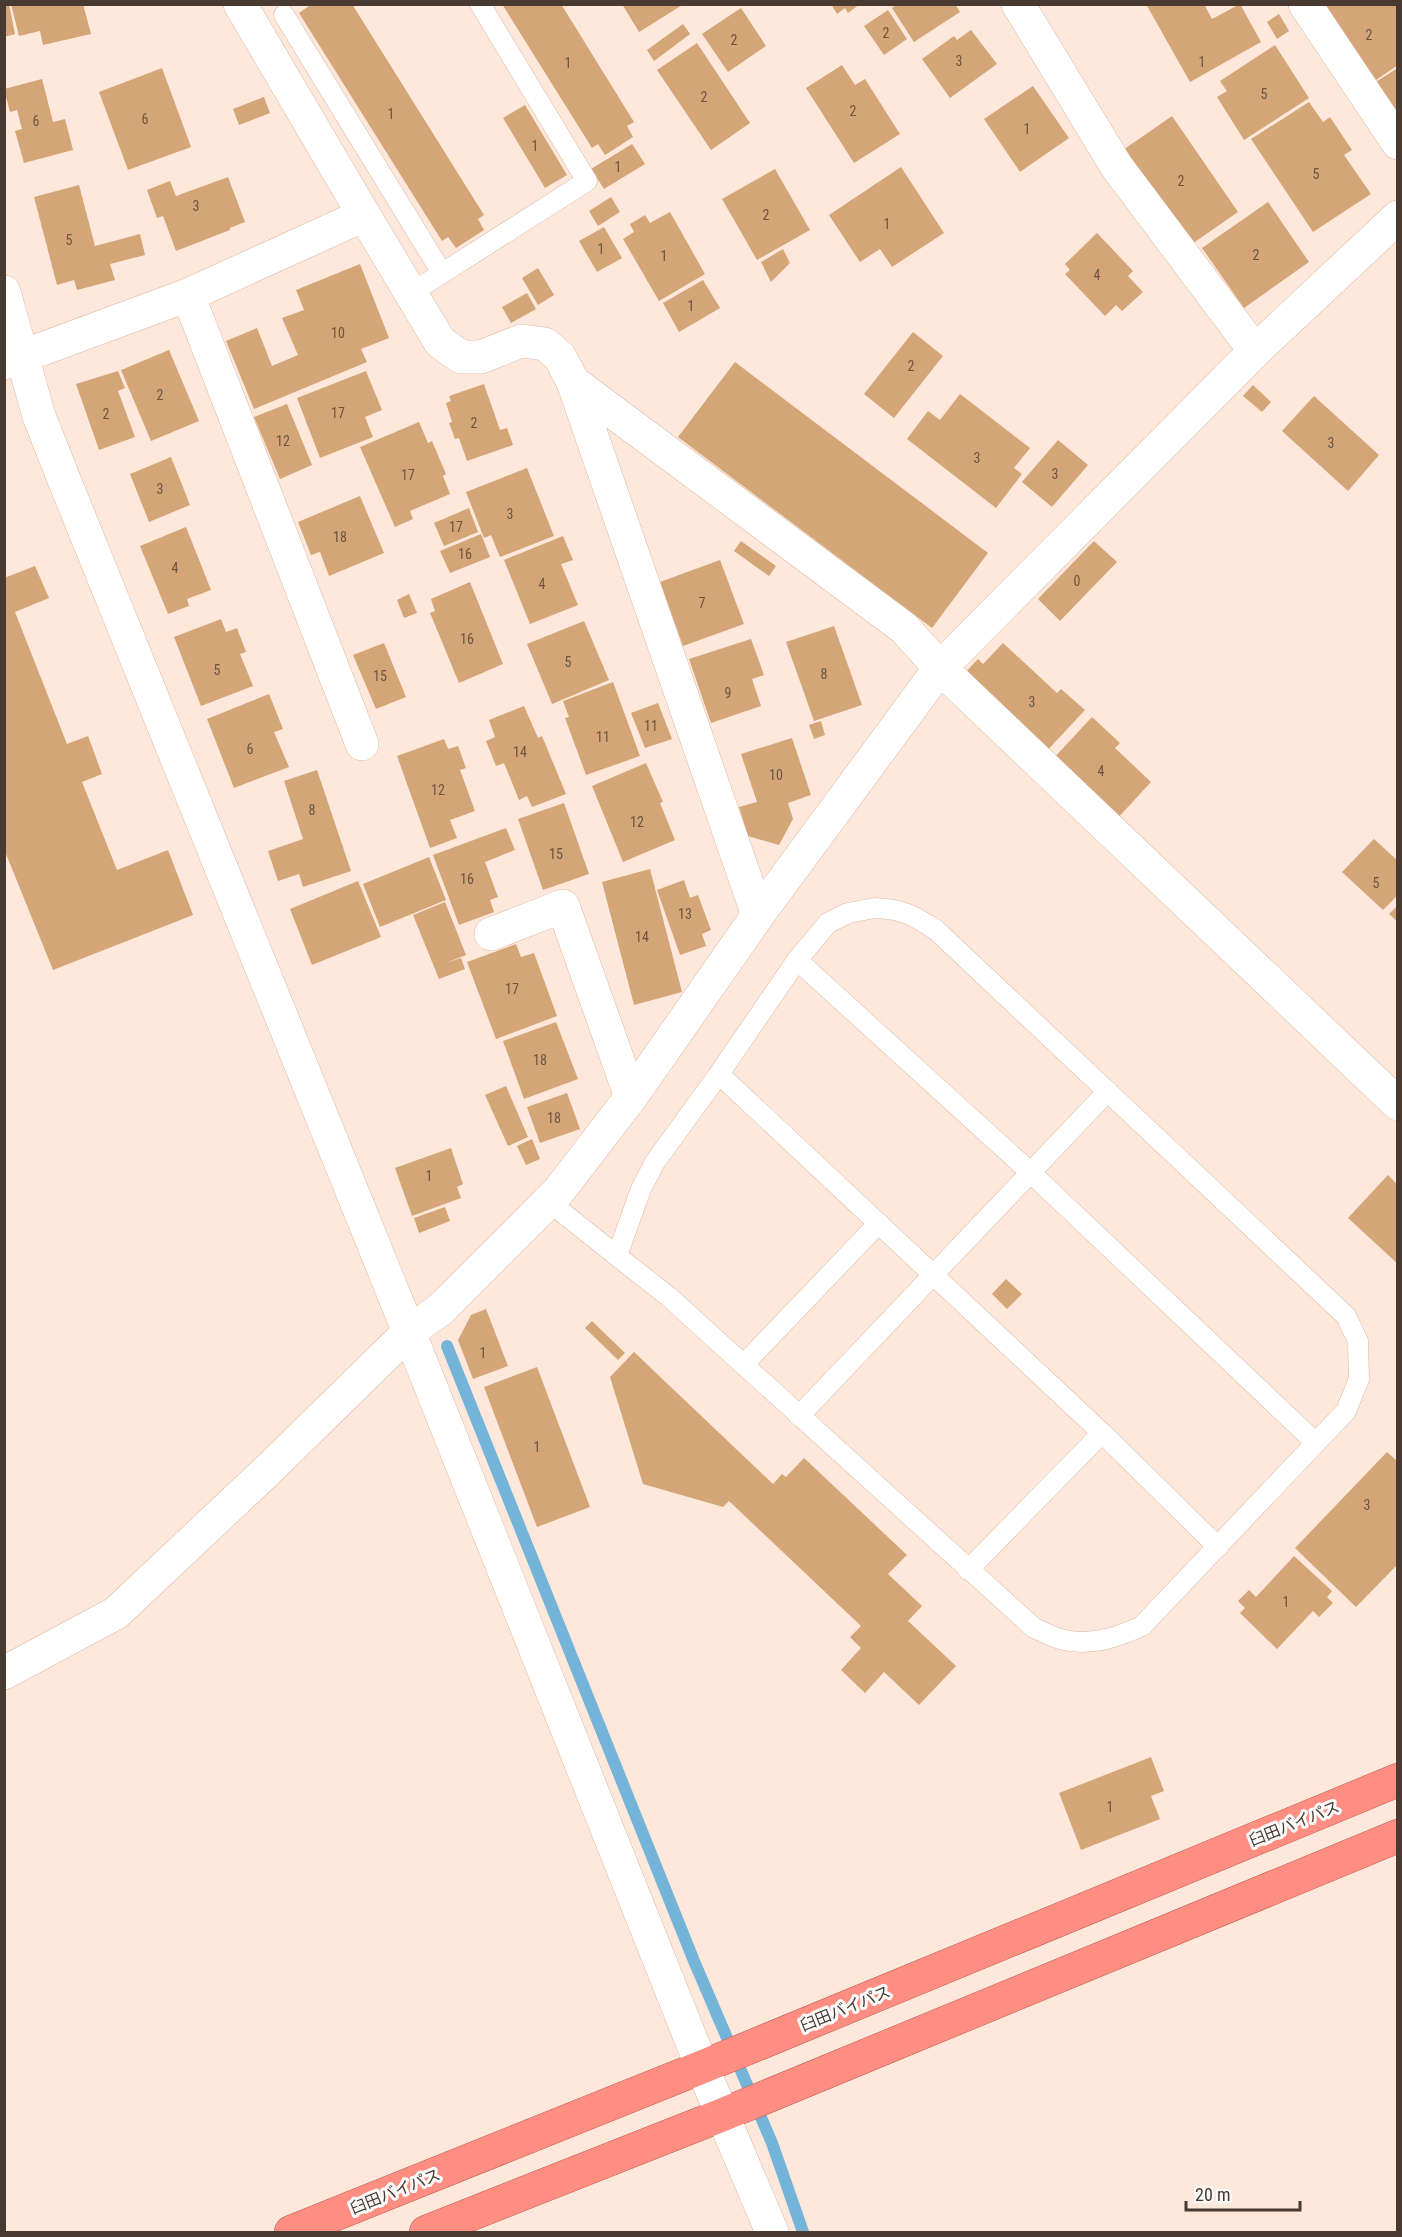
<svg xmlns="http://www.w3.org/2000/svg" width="1402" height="2237" viewBox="0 0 1402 2237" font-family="'Roboto Condensed','Noto Sans JP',sans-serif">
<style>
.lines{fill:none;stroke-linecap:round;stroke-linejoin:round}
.stream{stroke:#74b4d8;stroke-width:12}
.building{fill:#d4a576}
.service-casing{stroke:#dab8a3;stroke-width:21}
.minor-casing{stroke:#dab8a3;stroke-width:34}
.tertiary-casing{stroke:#dab8a3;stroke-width:34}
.trunk-casing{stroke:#be5e52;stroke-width:34}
.service{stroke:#fff;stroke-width:20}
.minor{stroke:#fff;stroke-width:33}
.tertiary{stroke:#fff;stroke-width:33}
.trunk{stroke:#fe8e82;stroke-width:33}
.labels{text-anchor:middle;stroke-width:6;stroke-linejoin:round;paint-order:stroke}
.number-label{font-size:14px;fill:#6b5542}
.street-label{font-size:16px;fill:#483a31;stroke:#fafafa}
</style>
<rect width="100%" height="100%" fill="#fee8db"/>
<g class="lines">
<polyline class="stream" points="447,1346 694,1961 772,2143 803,2232"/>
</g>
<g class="building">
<polygon points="4,4 9,4 15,34 4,37"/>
<polygon points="11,4 83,4 91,34 43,45 40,31 19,36"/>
<polygon points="312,4 352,4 484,215 478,219 484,230 456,248 448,237 442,241 299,13"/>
<polygon points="502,4 561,4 634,122 627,126 633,137 605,155 598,144 592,148"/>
<polygon points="622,4 684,4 639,32"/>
<polygon points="831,4 860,4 848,13 845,8 837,14"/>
<polygon points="897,4 955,4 960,12 914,42 892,8"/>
<polygon points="1146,4 1204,4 1212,19 1240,4 1261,42 1190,82"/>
<polygon points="1321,5 1398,5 1398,65 1373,82"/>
<polygon points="741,8 766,46 728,72 702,34"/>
<polygon points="888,10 907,39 884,55 864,26"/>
<polygon points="1279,14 1289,31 1277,39 1267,22"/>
<polygon points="683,24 690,34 654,61 647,50"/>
<polygon points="971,30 997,64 950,98 922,59 954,36 957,40"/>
<polygon points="697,43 750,123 711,150 657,70"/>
<polygon points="1275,45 1309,98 1244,140 1217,97 1227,91 1220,81"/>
<polygon points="842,65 855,85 865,79 900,134 854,163 806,88"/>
<polygon points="162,68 191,147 128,170 99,92"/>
<polygon points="1398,68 1398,118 1374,83"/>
<polygon points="42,79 53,122 65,119 73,150 24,163 15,131 22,129 17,110 10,112 4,89"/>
<polygon points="1033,86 1069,138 1020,172 984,119"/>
<polygon points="264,97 270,113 239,125 233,109"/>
<polygon points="1309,102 1323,122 1330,117 1352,150 1344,155 1371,194 1313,232 1251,139"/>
<polygon points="525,105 567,175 545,188 503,118"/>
<polygon points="1172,116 1238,212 1189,246 1123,150"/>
<polygon points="632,144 645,164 604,189 591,169"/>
<polygon points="901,167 944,233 892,267 880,249 860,262 829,215"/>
<polygon points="775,169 810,230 757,260 722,199"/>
<polygon points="228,177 245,222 230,228 230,230 176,251 163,216 157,218 147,190 170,181 176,196"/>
<polygon points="79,185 95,246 140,234 145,255 110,264 115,280 77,290 74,280 57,285 34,197"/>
<polygon points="611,197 620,212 598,226 589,211"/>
<polygon points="1268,202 1309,262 1244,308 1202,248"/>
<polygon points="670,212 705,274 659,301 623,239 634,232 630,224 645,215 650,223"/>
<polygon points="604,227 622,258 597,272 579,241"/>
<polygon points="1097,233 1133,271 1128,276 1143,292 1122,311 1116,305 1105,316 1065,274 1070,270 1065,264"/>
<polygon points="783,249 790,263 771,282 761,262"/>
<polygon points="360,264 389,338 361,349 367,362 254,409 226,341 257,328 272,366 298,355 282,318 304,310 296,290"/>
<polygon points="538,268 554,295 538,305 522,278"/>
<polygon points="703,280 720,308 679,332 663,303"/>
<polygon points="527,293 536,309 511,323 502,307"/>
<polygon points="913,332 943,356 894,418 864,394"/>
<polygon points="169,350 199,421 151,441 121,370"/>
<polygon points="735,362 988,553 932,628 678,437"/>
<polygon points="118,371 125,388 118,391 135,437 99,450 76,384"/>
<polygon points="366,371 382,410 365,417 373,437 320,458 297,398"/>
<polygon points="484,384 500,430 507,428 513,445 467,461 459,438 455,439 449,423 452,422 446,403 451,401 449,396"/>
<polygon points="1253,385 1271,402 1262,412 1243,396"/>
<polygon points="960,394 1030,448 1014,468 1022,474 996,508 907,439 928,411 940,420"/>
<polygon points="1314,396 1379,455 1348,491 1282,431"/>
<polygon points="287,404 312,465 280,479 254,417"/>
<polygon points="419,422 428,443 432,441 446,474 443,476 450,494 410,511 413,519 395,527 360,447"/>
<polygon points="1058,440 1088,465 1052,507 1022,482"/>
<polygon points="171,457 190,505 149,522 130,474"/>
<polygon points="527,468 554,536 500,557 491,535 484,538 466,492"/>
<polygon points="360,496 384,553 329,576 320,552 311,555 298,522"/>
<polygon points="469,508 478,532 444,546 434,523"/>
<polygon points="186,527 211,590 187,599 189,606 168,614 140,546"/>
<polygon points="481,534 490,557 450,573 440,551"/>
<polygon points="563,536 573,560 561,564 578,605 530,624 504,560"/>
<polygon points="741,541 776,566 769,576 734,551"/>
<polygon points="1094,541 1117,562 1060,621 1038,599"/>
<polygon points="720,560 744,624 683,646 660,582"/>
<polygon points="35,566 49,598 15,612 67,744 88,736 102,774 82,782 117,870 168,850 193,915 53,970 4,849 4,578"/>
<polygon points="470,582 503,664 459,683 430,613 435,611 431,599"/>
<polygon points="409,594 417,613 404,618 397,600"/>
<polygon points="221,619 226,632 237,628 246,652 240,654 253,686 201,706 174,637"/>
<polygon points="584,621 609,680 552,704 527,644"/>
<polygon points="834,626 862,705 814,721 786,642"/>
<polygon points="751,639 764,675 752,679 761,706 711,723 689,659"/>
<polygon points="384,643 406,697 376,709 353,655"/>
<polygon points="1003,643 1057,693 1061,689 1085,710 1044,754 961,677 978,659 983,664"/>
<polygon points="613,682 640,756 586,775 565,718 569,717 563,701"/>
<polygon points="269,694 283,729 274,732 289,767 234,788 207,719"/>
<polygon points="658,703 672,739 645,748 631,713"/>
<polygon points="524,706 538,738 542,736 566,794 532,807 527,796 519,800 504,763 496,766 486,741 495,737 489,720"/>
<polygon points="1092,717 1120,743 1115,748 1151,782 1116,820 1052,760"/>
<polygon points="821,721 825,735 814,739 809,725"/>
<polygon points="792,738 811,795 788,803 793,819 779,845 748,836 739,807 757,802 741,754"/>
<polygon points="444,739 448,749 458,746 466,768 460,770 475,811 450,820 457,838 430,848 397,756"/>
<polygon points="646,763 663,802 660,803 675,840 623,862 592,786"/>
<polygon points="317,770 351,871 303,887 299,874 278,881 268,851 303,839 284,781"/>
<polygon points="564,803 589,874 543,890 518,819"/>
<polygon points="506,828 515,850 485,862 498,897 490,900 494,912 459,925 433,855"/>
<polygon points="1374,839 1398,861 1398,895 1383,910 1342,872"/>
<polygon points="429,857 446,900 380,927 363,884"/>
<polygon points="650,869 682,992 634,1005 602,882"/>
<polygon points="684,880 690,898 698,895 711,930 702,934 706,946 680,955 657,890"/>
<polygon points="358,881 381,937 312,965 290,909"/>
<polygon points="445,902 466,955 446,963 461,958 465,969 439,979 413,915"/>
<polygon points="1398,905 1398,922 1389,914"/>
<polygon points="516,944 521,957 534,953 557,1016 496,1039 467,962"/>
<polygon points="556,1022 578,1079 524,1099 503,1041"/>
<polygon points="506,1086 528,1137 508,1146 485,1095"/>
<polygon points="567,1093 580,1129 540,1143 527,1107"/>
<polygon points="532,1139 540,1159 526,1165 517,1146"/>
<polygon points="451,1148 463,1184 457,1187 461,1198 412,1216 395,1168"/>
<polygon points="1388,1175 1398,1185 1398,1264 1348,1218"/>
<polygon points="445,1207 450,1221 419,1233 414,1218"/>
<polygon points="1006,1279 1022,1294 1007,1309 992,1294"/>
<polygon points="486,1309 508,1366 473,1379 458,1340 471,1315"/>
<polygon points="592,1321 625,1353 618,1360 585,1328"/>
<polygon points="634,1352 773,1484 782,1474 786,1477 804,1458 907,1555 888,1574 922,1606 908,1621 956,1666 919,1705 884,1672 865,1693 841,1670 861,1648 850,1637 861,1626 729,1501 723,1507 643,1484 610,1377"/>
<polygon points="537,1367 590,1507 537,1527 484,1387"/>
<polygon points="1387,1452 1398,1462 1398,1564 1356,1607 1295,1548"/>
<polygon points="1294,1556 1332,1591 1327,1597 1333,1603 1319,1617 1313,1611 1277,1649 1240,1613 1245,1608 1238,1601 1249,1590 1256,1597"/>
<polygon points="1151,1757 1164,1791 1151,1796 1160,1819 1081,1850 1059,1793"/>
</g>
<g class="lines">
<g class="service-casing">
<g id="service">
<polyline points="284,15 442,273"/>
<polyline points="411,293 587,181 480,4"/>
<path d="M875 908C902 909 913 915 936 930L1346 1316 1358 1341 1359 1379 1346 1411 1142 1626C1118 1637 1092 1646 1064 1640 1054 1638 1044 1632 1034 1628L669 1297 617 1256 641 1189 655 1162 719 1074 797 960 828 923 848 913Z"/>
<polyline points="797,960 1030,1172 1316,1443"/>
<polyline points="719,1074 1102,1433 1218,1547"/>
<polyline points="548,1201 617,1256"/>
<polyline points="744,1364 879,1223"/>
<polyline points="799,1416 1108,1091"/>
<polyline points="968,1570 1102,1433"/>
</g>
</g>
<g class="minor-casing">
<g id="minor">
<polyline points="240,4 364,215"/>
<polyline points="1018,4 1117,167 1255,351"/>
<polyline points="1305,4 1398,143"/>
<polyline points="188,295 362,744"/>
<polyline points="4,363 188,295 364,215 440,342 461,357 481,357 521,341 545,344 560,357 573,382 758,915"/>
<polyline points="573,382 904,628 940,668 1398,1104"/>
<polyline points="491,934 563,906 631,1097"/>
<polyline points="4,1673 116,1613 270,1468 409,1332 441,1309 558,1192 631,1097 758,915 940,668 1255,351 1398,217"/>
</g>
</g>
<g class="tertiary-casing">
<polyline id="tertiary" points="4,292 39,416 63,477 409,1332 702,2067 772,2232"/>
</g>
<g class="trunk-casing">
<g id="trunk">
<polyline points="291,2232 702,2067 1398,1780"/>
<polyline points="426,2232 722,2115 1398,1836"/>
</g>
</g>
<use href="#service" class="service"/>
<use href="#minor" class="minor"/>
<use href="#tertiary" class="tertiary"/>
<use href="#trunk" class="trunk"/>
</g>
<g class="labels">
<g class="number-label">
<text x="886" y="38">2</text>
<text x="1369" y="40">2</text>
<text x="734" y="45">2</text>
<text x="959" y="66">3</text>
<text x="1202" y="67">1</text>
<text x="568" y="68">1</text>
<text x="1264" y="99">5</text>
<text x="704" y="102">2</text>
<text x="853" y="116">2</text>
<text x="391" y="119">1</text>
<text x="145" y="124">6</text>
<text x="36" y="126">6</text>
<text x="1027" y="134">1</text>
<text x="535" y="151">1</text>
<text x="618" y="172">1</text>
<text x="1316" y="179">5</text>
<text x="1181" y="186">2</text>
<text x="196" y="211">3</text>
<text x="766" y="220">2</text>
<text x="887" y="229">1</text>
<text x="69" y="245">5</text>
<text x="601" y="254">1</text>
<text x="1256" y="260">2</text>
<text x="664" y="261">1</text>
<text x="1097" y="280">4</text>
<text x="691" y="311">1</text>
<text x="338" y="338">10</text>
<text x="911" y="371">2</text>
<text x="160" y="400">2</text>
<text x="338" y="418">17</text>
<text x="106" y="419">2</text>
<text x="474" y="428">2</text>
<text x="283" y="446">12</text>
<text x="1331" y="448">3</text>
<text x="977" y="463">3</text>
<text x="1055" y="479">3</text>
<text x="408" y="480">17</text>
<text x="160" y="494">3</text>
<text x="510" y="519">3</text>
<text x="456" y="532">17</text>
<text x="340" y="542">18</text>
<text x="465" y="559">16</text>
<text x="175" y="573">4</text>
<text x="1077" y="586">0</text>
<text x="542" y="589">4</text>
<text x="702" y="608">7</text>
<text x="467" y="644">16</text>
<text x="568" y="667">5</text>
<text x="217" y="675">5</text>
<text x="824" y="679">8</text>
<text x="380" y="681">15</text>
<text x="728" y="698">9</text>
<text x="1032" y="707">3</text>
<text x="651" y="731">11</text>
<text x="603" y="742">11</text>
<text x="250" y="754">6</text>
<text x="520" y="757">14</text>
<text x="1101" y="776">4</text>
<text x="776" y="780">10</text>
<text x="438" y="795">12</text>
<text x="312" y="815">8</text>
<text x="637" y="827">12</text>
<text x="556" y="859">15</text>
<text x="467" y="884">16</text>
<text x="1376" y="888">5</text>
<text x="685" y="919">13</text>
<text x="642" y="942">14</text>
<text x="512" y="994">17</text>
<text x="540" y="1065">18</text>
<text x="554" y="1123">18</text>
<text x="429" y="1181">1</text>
<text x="483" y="1358">1</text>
<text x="537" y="1452">1</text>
<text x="1367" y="1510">3</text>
<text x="1286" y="1607">1</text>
<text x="1110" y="1812">1</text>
</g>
<g class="street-label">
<text transform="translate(1294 1823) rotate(-22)" y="6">臼田バイパス</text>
<text transform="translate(845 2008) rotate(-22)" y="6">臼田バイパス</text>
<text transform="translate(395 2191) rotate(-22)" y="6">臼田バイパス</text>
</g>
</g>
<rect width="1402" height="2237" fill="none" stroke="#483a31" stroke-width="12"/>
<path d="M1186 2201v9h114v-9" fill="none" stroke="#483a31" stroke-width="3"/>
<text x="1195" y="2201" font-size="18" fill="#483a31" stroke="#fafafa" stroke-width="4.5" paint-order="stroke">20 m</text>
</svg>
